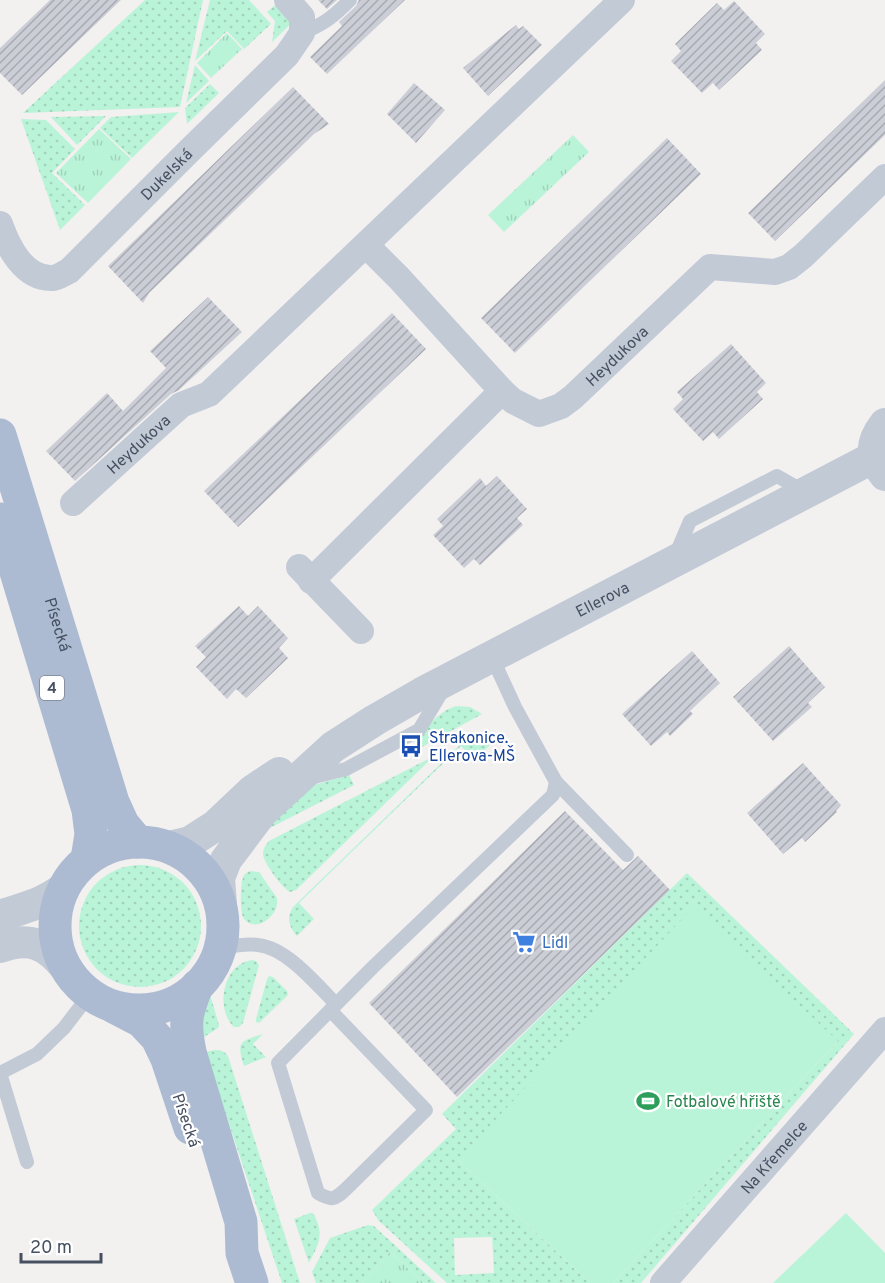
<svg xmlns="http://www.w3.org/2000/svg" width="885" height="1283" viewBox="0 0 885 1283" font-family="Overpass,sans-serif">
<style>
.grass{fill:url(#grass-dots);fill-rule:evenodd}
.park{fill:url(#park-tufts)}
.pitch{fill:#baf4d8}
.building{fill:url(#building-hatch)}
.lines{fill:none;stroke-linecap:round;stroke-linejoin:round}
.service{stroke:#c2cad6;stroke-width:14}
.minor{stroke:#c2cad6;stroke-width:26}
.tertiary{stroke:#c2cad6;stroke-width:32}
.primary{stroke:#adbbd2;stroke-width:33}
.labels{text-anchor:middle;stroke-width:4.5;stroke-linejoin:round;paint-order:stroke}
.shield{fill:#fff;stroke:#7e8490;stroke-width:1.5}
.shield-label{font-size:15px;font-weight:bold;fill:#465060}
.street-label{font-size:16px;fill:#465060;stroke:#fff}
.transit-label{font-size:16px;fill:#164399;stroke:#fff;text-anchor:start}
.shop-label{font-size:16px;fill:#366cbe;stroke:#fff;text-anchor:start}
.leisure-label{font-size:16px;fill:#27864d;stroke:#fff;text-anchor:start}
</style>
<defs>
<pattern id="grass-dots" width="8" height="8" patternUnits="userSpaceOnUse" patternTransform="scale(1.5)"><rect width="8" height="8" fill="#baf4d8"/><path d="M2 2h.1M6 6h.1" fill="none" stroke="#a1d3bc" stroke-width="1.8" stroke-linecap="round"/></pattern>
<pattern id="park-tufts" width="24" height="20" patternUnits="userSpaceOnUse" patternTransform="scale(1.5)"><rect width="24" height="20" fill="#baf4d8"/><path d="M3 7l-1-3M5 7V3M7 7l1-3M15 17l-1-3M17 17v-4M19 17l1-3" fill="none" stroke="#a1d3bc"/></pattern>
<pattern id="building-hatch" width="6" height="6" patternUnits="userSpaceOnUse" patternTransform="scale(1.5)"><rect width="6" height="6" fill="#cbced6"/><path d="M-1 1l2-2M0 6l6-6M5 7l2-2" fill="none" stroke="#a7aab1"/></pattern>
</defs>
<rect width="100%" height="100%" fill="#f3f0f0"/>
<g class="grass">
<polygon points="145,0 203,0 180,107 23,113"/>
<polygon points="210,0 249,0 271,24 244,49 227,31 195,61"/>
<polygon points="281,0 297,18 272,42 275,21 267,12"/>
<polygon points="195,65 209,81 186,103"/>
<polygon points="210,84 219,93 187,124 185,108"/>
<polygon points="179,112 132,158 100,128 111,117"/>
<polygon points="106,116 77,145 51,117"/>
<polygon points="21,119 46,120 75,149 52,173 85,205 60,230"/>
<path d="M456 706 470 707 482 714 422 747 413 741C427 728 437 712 456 706Z"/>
<path d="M473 735C481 735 485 740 490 745L474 760 461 746 299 903 314 919 297 936C289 927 286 918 293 907L460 745Z"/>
<path d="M434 756 296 890 290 892C283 889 263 862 263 854 263 848 266 845 269 841Z"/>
<polygon points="349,775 354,785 264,831 314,785"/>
<circle cx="140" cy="926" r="61"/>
<path d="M250 871 259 872 277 898C278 907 275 913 268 919 261 926 248 927 243 917 240 909 240 885 243 878 244 874 246 873 250 871Z"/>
<path d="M687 873 854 1034 641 1283H613L838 1041 458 1160 590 1283H447L379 1221 372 1210 456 1129 442 1114ZM492 1237 494 1273 455 1275 454 1238Z"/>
<path d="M252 960 256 961 259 965 243 1023 239 1027H234C215 1010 222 964 252 960Z"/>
<polygon points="269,976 273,977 287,991 288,995 259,1023 256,1022 256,1019 267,979"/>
<polygon points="209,991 219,1025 218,1028 201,1039 198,1029"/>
<path d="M263 1034 253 1044 266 1057 244 1066C236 1041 240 1041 263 1034Z"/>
<path d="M215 1050C221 1050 224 1051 228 1056L300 1283H282L205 1052Z"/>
<path d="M310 1213H313C325 1234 319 1244 309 1263L294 1219Z"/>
<polygon points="368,1225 374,1226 376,1228 436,1283 424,1283 390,1252 362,1283 316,1283 312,1272 330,1238"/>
</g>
<g class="park">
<polygon points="227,33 242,49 211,78 197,63"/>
<polygon points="99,129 131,159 88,203 56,173"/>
<polygon points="573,135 589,152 504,232 488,215"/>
<polygon points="390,1252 424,1283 362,1283"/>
</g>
<g class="pitch">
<polygon points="693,907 838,1041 613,1283 590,1283 458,1160"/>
<polygon points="846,1213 885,1253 885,1283 773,1283"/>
</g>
<g class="building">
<polygon points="50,0 121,0 22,95 0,73 0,48"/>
<polygon points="318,0 337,0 327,9"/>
<polygon points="359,0 405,0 327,74 310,57 342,26 339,22 356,6"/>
<polygon points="734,1 765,34 756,43 762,50 719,90 713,83 702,93 671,61 681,51 675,44 717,3 724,10"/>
<polygon points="516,25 519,29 523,26 542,45 488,96 463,68"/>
<polygon points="885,80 885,135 775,241 748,213"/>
<polygon points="414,83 445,110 416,143 387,114"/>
<polygon points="293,87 329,124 314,134 285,162 149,293 143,303 108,266"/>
<polygon points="667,138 701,174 515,353 481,318"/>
<polygon points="208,297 242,332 179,390 171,394 75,481 46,451 107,393 123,411 166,368 150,351"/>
<polygon points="392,313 426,349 238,527 204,491"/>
<polygon points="731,344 766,383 757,392 763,399 719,439 713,432 703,441 673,409 683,399 677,392"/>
<polygon points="497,476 527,509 517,518 523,525 480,565 474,559 464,568 433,535 443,526 437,519 480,478 486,486"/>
<polygon points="239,606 248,616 258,606 288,638 279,648 288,658 246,698 236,689 227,699 196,667 206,657 195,646"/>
<polygon points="789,646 825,687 808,703 812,707 773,741 733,697"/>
<polygon points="692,651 720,683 690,711 693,714 670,736 667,732 651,746 622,714"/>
<polygon points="803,763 841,805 836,811 837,812 805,842 802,838 783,854 747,813"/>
<polygon points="565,811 623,870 638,856 670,890 457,1097 369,1003"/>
</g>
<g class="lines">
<g class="service">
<path d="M302 33C324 24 333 17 350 0"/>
<polyline points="676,554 690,521 777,476 805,492"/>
<polyline points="492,657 515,707 556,782 627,855"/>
<polyline points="310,778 346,769 419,730 443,690"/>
<path d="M220 948C232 946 246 943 258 945 287 948 316 984 336 1004"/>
<path d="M330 1010 426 1110 346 1189C334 1200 332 1201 318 1193L278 1063 372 968 553 795 556 782"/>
<polyline points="0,1073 37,1054 64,1028 90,994"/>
<polyline points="0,1073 27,1162"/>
</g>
<g class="minor">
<path id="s1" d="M0 224C8 247 24 279 52 278 58 278 64 273 69 271L188 152 287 55 302 33V17L287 0"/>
<path id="s2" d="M366 245 399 278 502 391 513 401 539 414 561 406 573 397 710 267 775 272 789 267 803 256 885 177"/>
<path id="s3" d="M73 503 181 405 209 394 622 0"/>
<polyline points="299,567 361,631"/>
<polyline points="311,581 502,391"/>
<path id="s4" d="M663 1283 885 1030"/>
</g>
<g class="tertiary">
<path d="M885 475C870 457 870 443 885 424"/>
<polyline points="169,847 190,842 215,826 252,791 279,773"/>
<path id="s5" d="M221 905 219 878 226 860 262 812 333 747 375 720 422 693 874 457"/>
<path d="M0 916C25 907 41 905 63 889"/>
<path d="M0 947C29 936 47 944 65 967"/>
</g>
<g class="primary">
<path id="s6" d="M0 435 113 802 123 824 138 842"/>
<polyline points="0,519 88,810 91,834 87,859"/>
<circle cx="139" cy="926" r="84"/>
<path d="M197 986C186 1014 184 1022 190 1052L241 1222 242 1253 252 1283"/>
<polyline points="114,1007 141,1021 157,1038 167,1059 190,1128"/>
</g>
</g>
<defs>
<g id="bus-bare" transform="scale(1.8)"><path d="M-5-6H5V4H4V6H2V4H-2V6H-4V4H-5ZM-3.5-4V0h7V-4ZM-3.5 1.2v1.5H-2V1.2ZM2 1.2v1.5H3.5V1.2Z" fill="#1a4fb4" stroke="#fff" stroke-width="2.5" paint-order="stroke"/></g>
<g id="supermarket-bare" transform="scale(1.8)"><path d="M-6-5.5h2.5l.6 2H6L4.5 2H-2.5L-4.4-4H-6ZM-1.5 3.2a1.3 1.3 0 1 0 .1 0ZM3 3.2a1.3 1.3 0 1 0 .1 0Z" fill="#3f7fe0" stroke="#fff" stroke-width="2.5" paint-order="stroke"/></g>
<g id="stadium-bare" transform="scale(1.8)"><path d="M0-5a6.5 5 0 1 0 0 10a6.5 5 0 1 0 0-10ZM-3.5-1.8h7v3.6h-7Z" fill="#2e9e5b" stroke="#fff" stroke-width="2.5" paint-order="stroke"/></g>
</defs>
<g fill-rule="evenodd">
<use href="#bus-bare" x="411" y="746"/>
<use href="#supermarket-bare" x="524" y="942"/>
<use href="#stadium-bare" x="648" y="1101"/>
</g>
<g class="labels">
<rect class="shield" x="40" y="676" width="24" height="24" rx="4.5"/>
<g class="shield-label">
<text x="52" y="693">4</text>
</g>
<g class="street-label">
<text dy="6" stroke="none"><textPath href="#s1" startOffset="236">Dukelská</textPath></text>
<text dy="6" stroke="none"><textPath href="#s2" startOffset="342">Heydukova</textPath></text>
<text dy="6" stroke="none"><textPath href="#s3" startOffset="88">Heydukova</textPath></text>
<text dy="6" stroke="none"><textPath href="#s5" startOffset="510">Ellerova</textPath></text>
<text dy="6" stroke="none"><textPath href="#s6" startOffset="198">Písecká</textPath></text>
<text transform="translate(187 1120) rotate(71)" y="6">Písecká</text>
<text dy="6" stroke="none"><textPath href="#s4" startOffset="168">Na Křemelce</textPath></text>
</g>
<g class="transit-label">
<text x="429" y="743">Strakonice,<tspan x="429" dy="18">Ellerova-MŠ</tspan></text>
</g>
<g class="shop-label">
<text x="542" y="948">Lidl</text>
</g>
<g class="leisure-label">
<text x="666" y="1107">Fotbalové hřiště</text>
</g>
</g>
<path d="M21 1253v9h80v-9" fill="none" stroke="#465060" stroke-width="3"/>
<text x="30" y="1253" font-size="18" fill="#465060" stroke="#ffffff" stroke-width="4.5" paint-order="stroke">20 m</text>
</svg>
